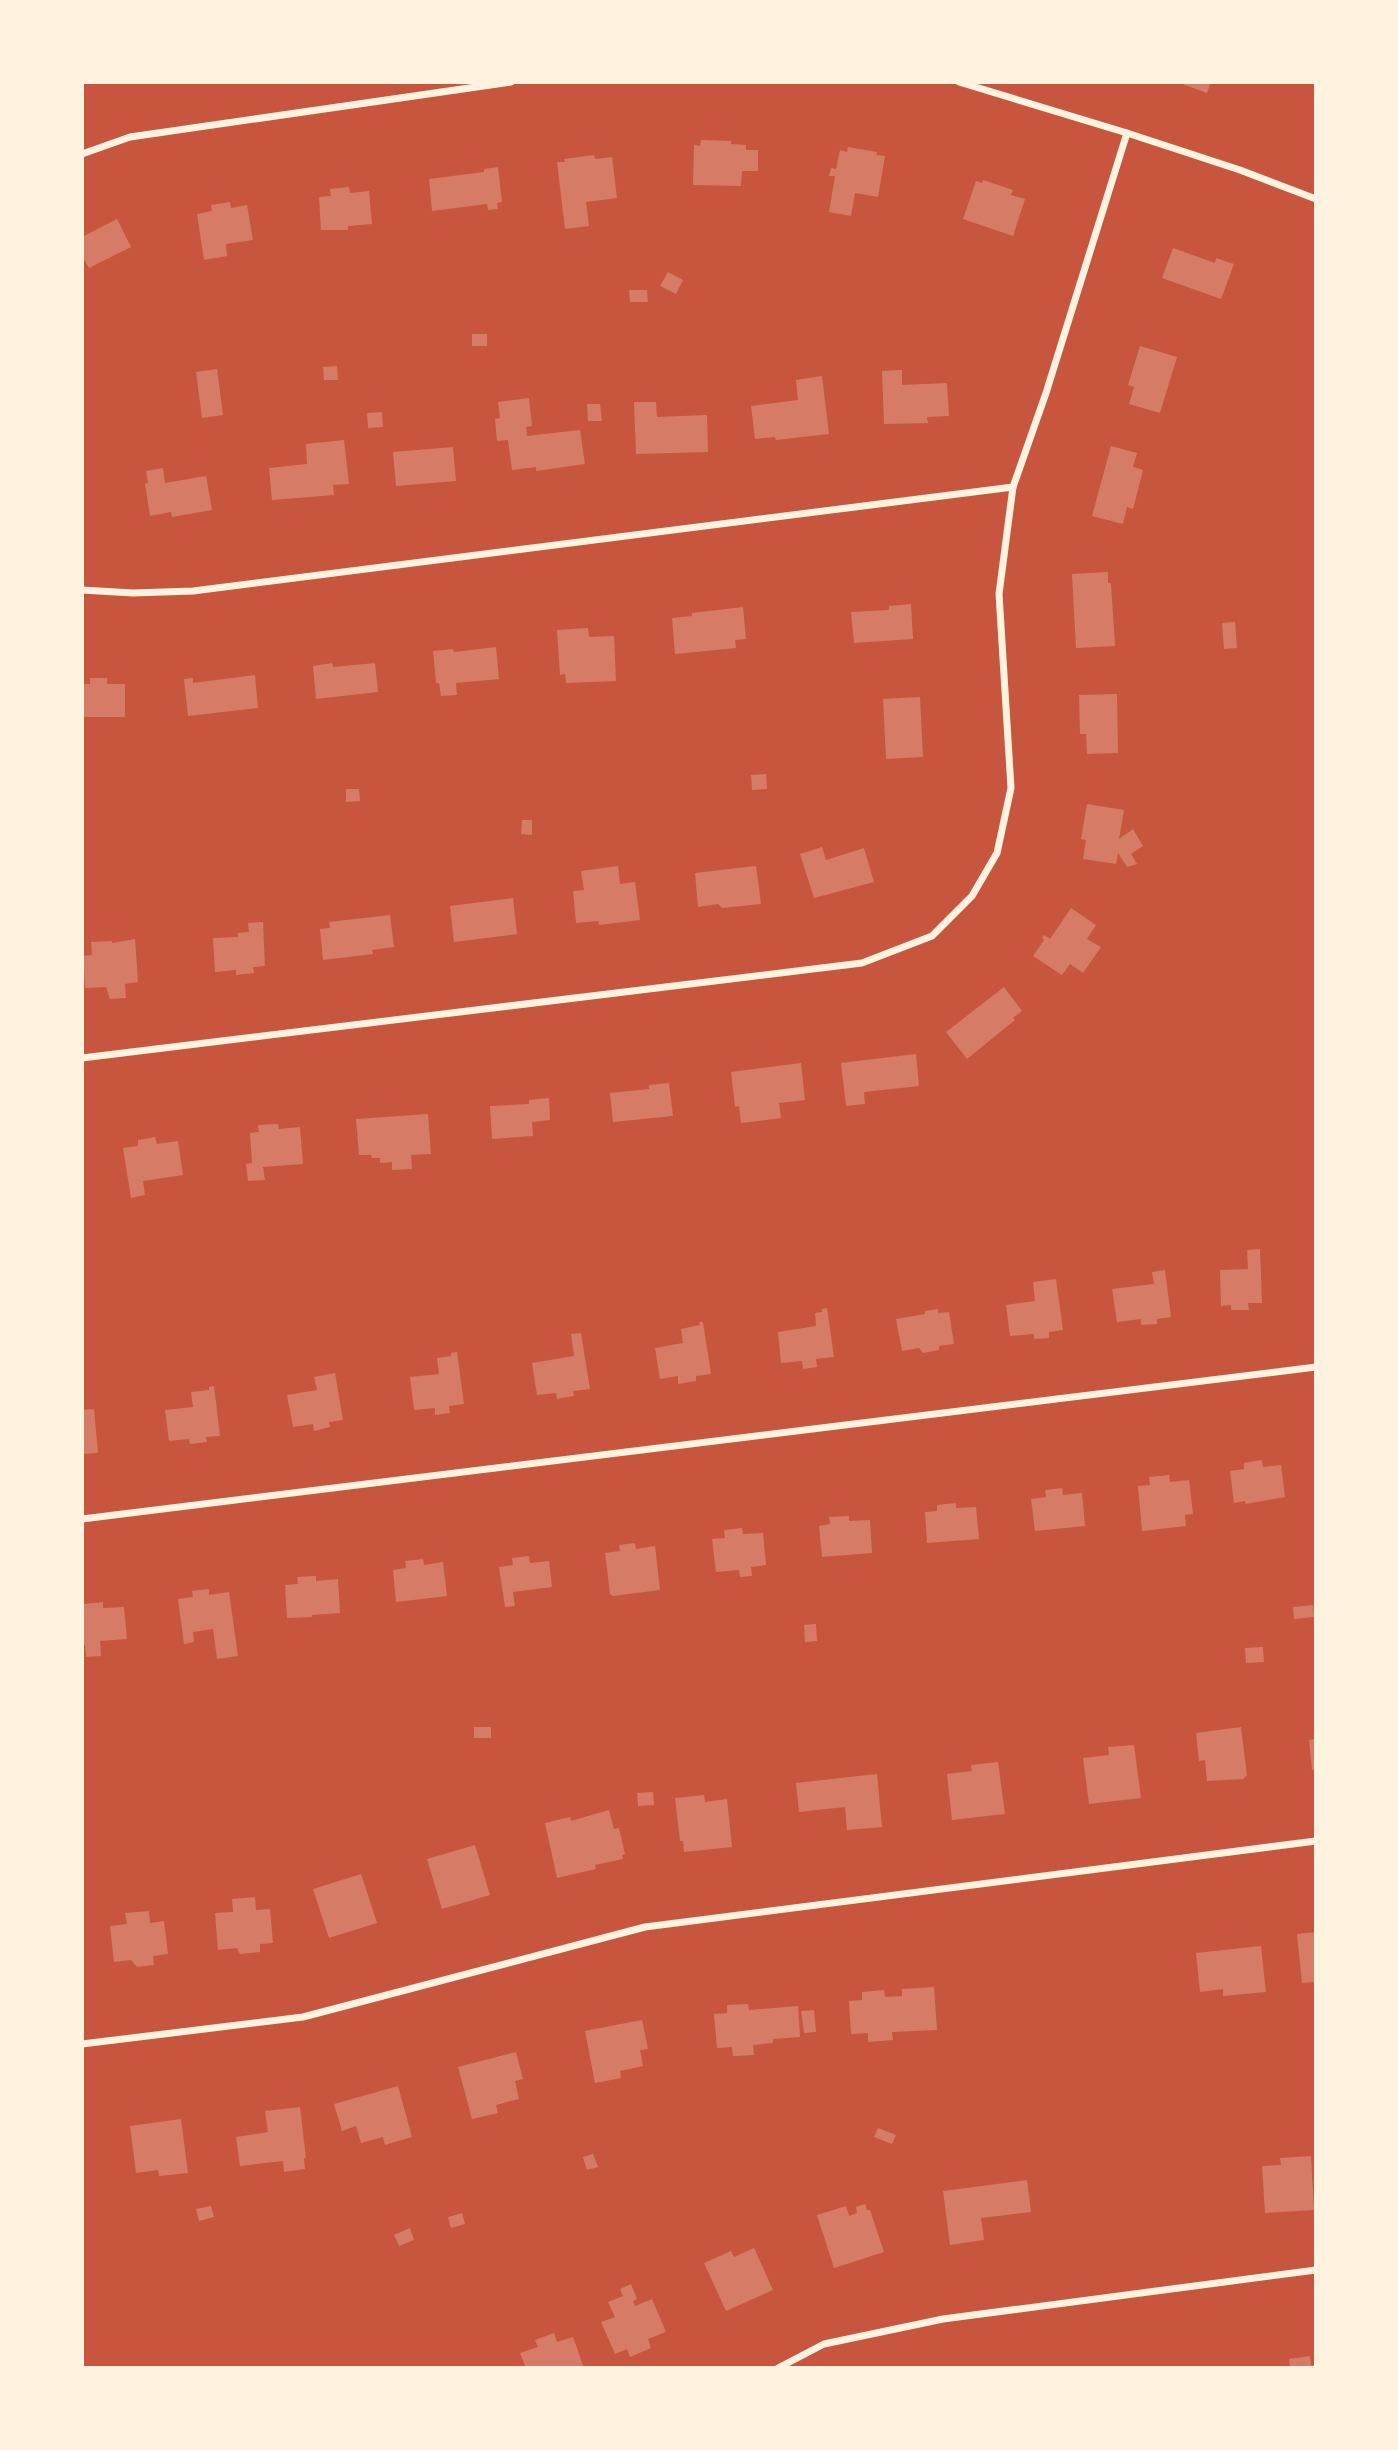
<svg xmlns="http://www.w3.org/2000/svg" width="1398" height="2450" viewBox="0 0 1398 2450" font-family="'Space Grotesk',sans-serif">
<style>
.building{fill:#d67c66}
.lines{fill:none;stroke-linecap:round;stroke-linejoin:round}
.minor{stroke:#fff3e0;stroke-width:7}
</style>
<rect width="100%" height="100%" fill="#c8553d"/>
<g class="building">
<polygon points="1177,82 1211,82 1207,93"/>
<polygon points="701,140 731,141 731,144 746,145 746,150 758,150 758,171 742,171 741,186 693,185 694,145 700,146"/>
<polygon points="848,147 877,152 876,155 885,156 878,197 855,193 851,216 829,212 835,176 829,176 831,168 836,169 840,150 847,152"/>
<polygon points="594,155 595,159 612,157 617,198 586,202 589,226 565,229 557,162 565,162 564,159"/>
<polygon points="498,167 502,202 497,203 498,209 488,210 487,204 432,211 429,179 484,172 484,169"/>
<polygon points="983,180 1013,190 1011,195 1025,199 1013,236 963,219 976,181 982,183"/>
<polygon points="349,187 350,193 369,191 372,224 348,226 348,230 321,230 319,197 331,196 330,189"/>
<polygon points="230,202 231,208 247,205 253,240 226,244 227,256 204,260 197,214 212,211 211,205"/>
<polygon points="117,219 131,247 89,268 82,256 82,237"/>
<polygon points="1173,248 1215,263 1216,258 1234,264 1221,299 1162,278"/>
<polygon points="668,272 683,280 676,294 660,286"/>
<polygon points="629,290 647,290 648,302 630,302"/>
<rect x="472" y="334" width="15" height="12"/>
<polygon points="1140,346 1177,357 1160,413 1129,404 1134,387 1128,385"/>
<polygon points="337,366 338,380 324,380 323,367"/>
<polygon points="217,369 223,415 202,418 196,372"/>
<polygon points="902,370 902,385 947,383 949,416 927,417 928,423 884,424 882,371"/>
<polygon points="822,376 829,434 776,440 775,437 755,439 751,406 798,400 796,380"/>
<polygon points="529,398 532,426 526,427 527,436 580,430 585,464 536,471 536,467 512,470 508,440 497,441 495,419 500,418 498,402"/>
<polygon points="634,402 656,402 657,417 707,415 708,452 636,454"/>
<polygon points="587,404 600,404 602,421 588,421"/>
<polygon points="382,412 383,427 368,428 367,413"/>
<polygon points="344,440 349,484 333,485 334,495 272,500 269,468 307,464 306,444"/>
<polygon points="1111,446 1137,453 1133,467 1143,470 1133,509 1127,507 1123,524 1092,516"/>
<polygon points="453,447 456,481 396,486 393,452"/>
<polygon points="163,468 165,483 206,476 212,510 172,517 171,512 150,516 145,484 148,483 146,471"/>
<polygon points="1108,572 1108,583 1111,583 1115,646 1076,648 1072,574"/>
<polygon points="911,604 913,639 854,643 851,612 889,610 889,606"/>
<polygon points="743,607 746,639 735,640 736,648 675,654 672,618 692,616 692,613"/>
<polygon points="1235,622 1237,648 1224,649 1222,623"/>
<polygon points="588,628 589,637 614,636 616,681 566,683 565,674 560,675 557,630"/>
<polygon points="496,647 499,679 456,683 457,695 441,696 439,683 436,683 433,651 453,649 454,652"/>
<polygon points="332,663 333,667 375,663 378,692 316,699 313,666"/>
<polygon points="255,675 258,708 188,716 184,679 193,678 193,683"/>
<polygon points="90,678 107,678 107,684 125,684 125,717 82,717 82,684 90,684"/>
<polygon points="1117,694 1118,753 1087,754 1086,734 1080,734 1079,695"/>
<polygon points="920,697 923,757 886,759 883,699"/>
<polygon points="766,774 767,789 752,790 751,775"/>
<polygon points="346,789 359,789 360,801 346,802"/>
<polygon points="1087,804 1124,810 1119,839 1133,829 1143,846 1131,854 1137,864 1127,867 1118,853 1116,864 1083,859 1086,840 1081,839"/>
<polygon points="522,820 532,820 532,835 521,834"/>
<polygon points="822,847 826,860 864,848 874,882 814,898 800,854"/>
<polygon points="618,866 620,884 635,882 640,920 599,925 598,921 576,923 573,891 584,890 581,871"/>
<polygon points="756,866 761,904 722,908 718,904 698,907 695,873"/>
<polygon points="513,898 517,934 454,942 450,906"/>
<polygon points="1071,908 1096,925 1087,939 1101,947 1083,973 1070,964 1062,975 1033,956 1044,940 1042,938 1044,935 1050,939"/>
<polygon points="390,915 394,947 372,950 373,954 323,960 320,929 330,928 329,922"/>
<polygon points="263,922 265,966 253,967 254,973 236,975 236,970 215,972 213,938 238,937 238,933 249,932 248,923"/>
<polygon points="135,939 138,982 125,984 126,998 110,999 106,987 85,988 83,956 92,955 91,942 112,941 112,943"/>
<polygon points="1004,987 1022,1011 1013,1018 1015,1020 967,1059 946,1032"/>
<polygon points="916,1054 919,1086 864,1092 865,1104 846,1106 841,1063"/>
<polygon points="801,1063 805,1100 779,1103 781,1118 741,1123 739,1106 735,1107 731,1072"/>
<polygon points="669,1083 673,1116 613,1122 610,1093 649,1089 649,1085"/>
<polygon points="549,1098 550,1120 532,1122 533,1136 492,1139 490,1106 529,1104 529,1100"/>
<polygon points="428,1114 431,1154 411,1155 412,1169 392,1170 392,1162 380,1163 380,1158 372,1158 371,1155 359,1155 356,1119"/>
<polygon points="278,1124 279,1129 300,1127 303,1164 263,1167 265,1180 248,1181 246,1164 252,1163 250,1133 259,1132 258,1125"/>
<polygon points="155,1137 157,1144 178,1141 183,1175 143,1181 145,1195 131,1198 123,1148 138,1146 138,1140"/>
<polygon points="1260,1249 1262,1303 1248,1303 1249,1310 1231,1310 1231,1305 1221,1306 1220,1270 1248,1269 1247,1250"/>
<polygon points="1165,1270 1171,1317 1157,1319 1157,1324 1141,1325 1141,1319 1117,1322 1112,1289 1154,1284 1152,1272"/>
<polygon points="1056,1279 1063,1330 1049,1332 1049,1338 1034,1339 1034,1334 1010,1336 1006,1305 1035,1301 1033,1282"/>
<polygon points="827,1308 834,1357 816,1359 817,1367 803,1369 802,1361 781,1363 778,1332 816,1326 815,1313 822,1312 822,1309"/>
<polygon points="938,1309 938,1313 949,1312 954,1344 939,1346 939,1350 923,1353 919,1348 902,1351 896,1319 925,1314 925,1311"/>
<polygon points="699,1322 703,1322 711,1374 696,1376 696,1381 678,1384 678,1376 660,1379 655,1348 683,1343 681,1329 700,1325"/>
<polygon points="581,1333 590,1389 573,1391 574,1396 557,1399 556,1393 537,1395 532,1363 574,1356 571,1334"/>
<polygon points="457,1352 464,1404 449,1406 450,1413 435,1415 435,1408 414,1410 410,1377 439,1374 437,1358 451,1356 451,1353"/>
<polygon points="335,1373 343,1420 329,1422 330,1427 314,1431 313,1424 293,1427 287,1395 317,1390 314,1377"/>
<polygon points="214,1386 220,1436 206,1437 207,1442 190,1444 189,1439 169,1441 165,1410 193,1407 191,1392 209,1390 209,1387"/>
<polygon points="94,1409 98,1453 82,1454 82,1410"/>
<polygon points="1262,1460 1263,1467 1281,1465 1285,1497 1246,1504 1245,1501 1234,1503 1230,1471 1244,1469 1244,1463"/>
<polygon points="1169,1475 1170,1482 1189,1480 1193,1514 1185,1515 1186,1526 1142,1531 1138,1486 1150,1485 1149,1477"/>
<polygon points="1062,1488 1063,1495 1082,1493 1085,1526 1035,1531 1031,1499 1046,1497 1045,1490"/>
<polygon points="956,1503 956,1508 976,1507 979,1539 927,1543 925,1512 937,1511 937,1505"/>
<polygon points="849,1516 849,1521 870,1520 872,1553 822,1557 819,1526 830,1524 829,1517"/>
<polygon points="742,1528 743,1534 763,1533 766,1565 751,1567 752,1576 740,1577 739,1570 716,1572 712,1539 725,1538 724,1530"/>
<polygon points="635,1543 636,1549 655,1546 660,1590 613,1596 610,1594 605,1553 620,1551 619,1545"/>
<polygon points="529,1556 530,1563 549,1561 552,1587 513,1592 515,1606 505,1607 499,1567 513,1565 512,1558"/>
<polygon points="423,1559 424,1565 443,1562 447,1596 396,1602 393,1570 406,1568 405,1561"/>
<polygon points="316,1576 316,1581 338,1579 340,1613 312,1615 312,1617 287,1618 285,1585 298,1584 297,1577"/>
<polygon points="209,1589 209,1595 229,1592 238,1656 217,1659 213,1629 193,1632 194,1642 184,1644 178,1599 193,1597 192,1591"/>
<polygon points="103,1602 103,1608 124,1607 127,1639 100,1641 101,1656 86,1657 85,1645 82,1645 84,1604"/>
<polygon points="1313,1605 1314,1617 1294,1619 1293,1607"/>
<polygon points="816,1624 817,1641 805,1642 804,1625"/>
<polygon points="1263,1647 1264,1662 1246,1663 1245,1648"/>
<rect x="474" y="1727" width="17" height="11"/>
<polygon points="1241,1727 1247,1776 1244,1777 1244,1779 1207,1781 1205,1760 1199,1761 1196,1733"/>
<polygon points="1316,1739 1316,1769 1312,1770 1309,1740"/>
<polygon points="1134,1745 1141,1798 1089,1804 1083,1758 1109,1755 1108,1747"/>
<polygon points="998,1762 1005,1814 952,1820 947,1774 972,1771 971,1765"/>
<polygon points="877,1774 882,1827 847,1830 845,1807 799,1812 796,1783"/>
<polygon points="653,1792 654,1805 638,1806 637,1793"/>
<polygon points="704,1795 705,1802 727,1799 732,1847 684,1852 683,1841 680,1841 675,1798"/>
<polygon points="609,1810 614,1829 619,1828 625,1854 622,1855 623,1859 595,1865 596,1869 557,1878 545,1823 570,1817 571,1821"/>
<polygon points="475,1845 490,1895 442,1909 427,1859"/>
<polygon points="361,1874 377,1923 329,1938 313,1889"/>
<polygon points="255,1897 256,1910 270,1909 273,1943 260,1944 260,1952 240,1954 237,1948 218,1950 215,1913 233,1912 232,1899"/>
<polygon points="149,1911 150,1923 164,1921 168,1954 153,1956 154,1965 137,1967 131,1960 114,1962 110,1926 127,1924 125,1913"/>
<polygon points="1316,1932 1316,1982 1302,1983 1297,1934"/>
<polygon points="1261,1946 1266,1992 1223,1996 1223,1989 1200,1992 1196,1953"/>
<polygon points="934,1987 937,2030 892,2032 893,2040 868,2042 868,2033 851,2034 849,2001 862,2000 862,1992 884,1990 885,1997 902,1996 902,1989"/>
<polygon points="748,2004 749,2010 798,2006 800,2037 773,2039 773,2043 753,2045 754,2055 733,2056 732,2047 717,2048 714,2014 727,2013 727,2005"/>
<polygon points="814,2010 816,2032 804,2033 801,2011"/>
<polygon points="642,2020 648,2049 640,2050 643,2066 620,2071 621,2078 595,2083 585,2031"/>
<polygon points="516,2052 523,2079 515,2081 519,2099 496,2105 498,2113 472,2119 458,2067"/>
<polygon points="398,2086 412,2137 385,2145 383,2137 361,2143 356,2126 342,2131 334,2104"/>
<polygon points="300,2107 306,2158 304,2158 305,2169 284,2172 283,2161 240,2166 236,2137 268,2132 265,2111"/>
<polygon points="181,2119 188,2173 159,2176 158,2170 136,2173 130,2126"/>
<polygon points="878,2128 896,2135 892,2144 874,2137"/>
<polygon points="593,2154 598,2167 587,2170 583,2157"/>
<polygon points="1311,2156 1314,2210 1265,2213 1262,2166 1281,2165 1280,2158"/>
<polygon points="1027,2180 1031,2212 981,2218 984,2240 950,2245 943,2191"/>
<polygon points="865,2204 867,2210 870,2210 884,2252 834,2268 817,2215 846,2206 849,2216 857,2213 856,2207"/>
<polygon points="211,2206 214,2217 199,2221 196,2209"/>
<polygon points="462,2213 465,2224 451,2228 448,2217"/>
<polygon points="410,2228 414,2240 399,2246 394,2235"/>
<polygon points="754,2248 773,2290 726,2311 704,2263 731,2251 734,2257"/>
<polygon points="631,2284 637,2299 633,2301 635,2306 652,2299 666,2332 648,2339 651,2348 630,2357 627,2349 615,2354 601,2322 615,2317 608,2302 623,2296 620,2289"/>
<polygon points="554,2333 557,2342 573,2337 584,2368 526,2368 520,2353 538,2347 535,2340"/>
<polygon points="1310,2356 1311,2365 1316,2365 1316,2368 1290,2368 1289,2359"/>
</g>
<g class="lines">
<g class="minor">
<polyline points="959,82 1127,133 1240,170 1316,199"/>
<polyline points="82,154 130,137 511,82"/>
<polyline points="82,590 133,593 193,591 1013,487"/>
<polyline points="82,1058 862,963 932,936 972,896 997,853 1011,788 999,594 1013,487 1046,393 1127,133"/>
<polyline points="82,1519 1316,1367"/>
<polyline points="82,2044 303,2017 645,1927 1316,1841"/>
<polyline points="778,2368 824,2344 943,2319 1316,2270"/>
</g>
</g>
<rect width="1398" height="2450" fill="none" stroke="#fff3e0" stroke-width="168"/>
</svg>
